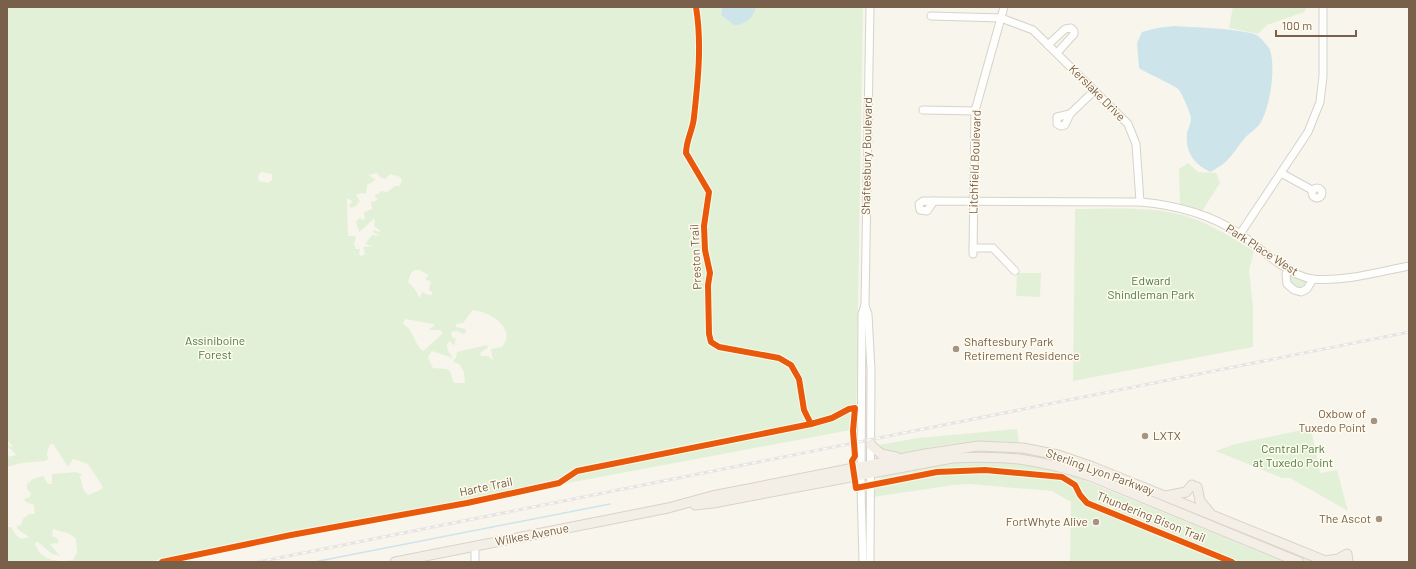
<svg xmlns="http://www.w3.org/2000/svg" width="1416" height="569" viewBox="0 0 1416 569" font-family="Barlow,sans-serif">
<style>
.green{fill:#e3f0d8;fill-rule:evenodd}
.water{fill:#cde4ea}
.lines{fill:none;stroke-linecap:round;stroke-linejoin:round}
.stream{stroke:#cde4ea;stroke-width:1.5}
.minor-casing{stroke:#d7d2cb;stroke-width:9}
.major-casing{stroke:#dad2ca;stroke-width:11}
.minor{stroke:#fefefc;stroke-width:7}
.major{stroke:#f3efe6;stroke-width:9}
.rail-casing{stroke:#e6e3e5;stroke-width:3}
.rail{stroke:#fffbef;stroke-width:1.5;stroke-dasharray:4.5;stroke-linecap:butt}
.cycleway-casing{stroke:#fffbef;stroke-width:8}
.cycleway{stroke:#e8590c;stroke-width:6}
.poi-dot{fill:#a59484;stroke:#fffbef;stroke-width:1.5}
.labels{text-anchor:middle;stroke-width:3;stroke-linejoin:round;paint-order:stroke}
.street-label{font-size:12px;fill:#78604b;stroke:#fffbef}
.park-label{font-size:12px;fill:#4d7e42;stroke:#fffbef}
.poi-label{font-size:12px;fill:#78604b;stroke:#fffbef;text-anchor:end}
</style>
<rect width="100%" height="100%" fill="#f8f5ed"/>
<g class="green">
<path d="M7 7H722L721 15 734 25 753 14 756 7H863L856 429 147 562H7V527H11L16 535 21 539 29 537 17 529V526L21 525 23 519 29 514H35L34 505 26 502 24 499 30 497 31 493 27 489V484L33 479 43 476 48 484H52V474L76 472 83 475 80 476 83 489 88 495 100 490 103 487 88 464 73 459 68 467 53 444H50L47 453 48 459 45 461 22 463 7 467V457L16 455 8 446 13 447 7 439ZM261 172 272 174V180L268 183 259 181 258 176ZM377 173 381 178 386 179 390 174 400 177 402 180 400 186H395L387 192 380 191V193L374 195 378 200 371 202 372 209 364 212 365 218 363 220 360 218 356 221 359 232 374 219 375 221 374 226 380 231 379 232 374 230 373 232 380 236 372 235 365 244 373 246 363 247 365 254 361 256 359 254 360 249H356L354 243 356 238 355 236H348L347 200V198L352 201 349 206 351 208 356 206 360 201 356 195 361 193 366 194 367 185 374 181 375 179 368 175ZM414 270H419L429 275 426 278V280L431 281 429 290 432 292V295H428L422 292 420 298 414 288 408 282 410 275ZM473 310C490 312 517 328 502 347L491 349 493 360 488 356H481L480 353 488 348 487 345 457 352 456 357 453 362 459 364 464 372 465 383H454L450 371 447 369 433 368 428 357 432 351 453 358 448 351 447 344 450 341 454 346 456 339 452 337 451 332 456 331 464 334 466 332 465 329 456 327V324L463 323ZM405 319 433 324 435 326 430 328V330H440L443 333 423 351C414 344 414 330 403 324ZM53 529 70 534 76 539 77 552 73 560C58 563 39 560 35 543L38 542 52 554 60 556 50 544 59 543 57 538 52 536Z"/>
<polygon points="1233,7 1307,7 1304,12 1267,25 1258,34 1229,28"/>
<polygon points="1188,163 1198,172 1216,173 1220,183 1202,211 1180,204 1179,169"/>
<path d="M1075 209C1108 209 1150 206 1182 215 1208 222 1231 237 1254 251L1249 270 1253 307V347L1073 381Z"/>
<polygon points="1017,273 1041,273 1040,297 1016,296"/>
<path d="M1291 275 1307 280V286C1298 289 1291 286 1290 276Z"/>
<polygon points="1311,428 1320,473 1337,470 1348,511 1290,478 1282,478 1216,451 1235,444"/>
<path d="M1017 429 1019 443C990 440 961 442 932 447 920 449 906 454 893 454 887 454 881 449 878 445L918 438Z"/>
<polygon points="980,449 1031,452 1079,465 1320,562 1310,562 1063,464 1009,453 960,453"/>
<path d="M981 460 1029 463 1066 473 1285 562H1070L1071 502 1052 491 969 484 954 485 873 497C873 486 875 480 885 475L947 463Z"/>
</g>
<g class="water">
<path d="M722 7H756C753 17 748 23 737 25H734L721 15Z"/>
<path d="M1174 26C1189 27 1249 29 1258 36 1262 39 1268 46 1270 50 1276 68 1270 106 1261 122 1257 129 1249 133 1244 139 1231 155 1230 162 1210 172 1194 164 1185 153 1187 133 1188 129 1191 123 1191 118 1191 114 1182 94 1179 90 1175 85 1148 74 1139 68L1137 43 1142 32 1157 28Z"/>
</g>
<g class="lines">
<polyline class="stream" points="314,562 610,504"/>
<g class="minor-casing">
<g id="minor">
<polyline points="931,16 1001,18 1033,30 1128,124 1136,144 1140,202"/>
<polyline points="1048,45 1065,29 1071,28 1074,31 1074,34 1057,53"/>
<polyline points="923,110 975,111"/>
<polygon points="1070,114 1065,125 1061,126 1057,124 1057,117"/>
<polyline points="1070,114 1095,90"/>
<polyline points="1281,173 1312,190"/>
<circle cx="1317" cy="193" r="5"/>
<path d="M934 201 927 211 920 210 919 204 923 201 1140 202C1176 205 1210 214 1240 234 1261 248 1287 275 1312 279 1344 282 1378 272 1409 266"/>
<polyline points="1240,234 1308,132 1320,102 1323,76 1323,7"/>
<polyline points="973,248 993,248 1015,271"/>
<polyline points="973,254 975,111 1004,7"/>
<polyline points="1289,269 1286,274 1287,284 1294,290 1301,292 1307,289 1313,279"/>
<polyline points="865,306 868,314 871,370 870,562"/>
<polyline points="475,562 475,546"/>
<polyline points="863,562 861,487 862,314 865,305 870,7"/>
</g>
</g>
<g class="major-casing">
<g id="major">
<polyline points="871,445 881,454 896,457"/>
<polyline points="1197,487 1200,501 1210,513"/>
<polyline points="1166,496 1186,492 1192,485"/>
<path d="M695 505 713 503 952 458C1006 455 1038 459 1090 476L1299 562"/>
<polyline points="1325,561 1338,559 1347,554 1348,562"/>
<polyline points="395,562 668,508 712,496 925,454 978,446 1023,448 1058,455 1093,467 1328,562"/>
</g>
</g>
<use href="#minor" class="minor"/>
<use href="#major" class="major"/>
<g class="rail-casing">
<polyline id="rail" points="258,562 1409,332"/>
</g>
<use href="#rail" class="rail"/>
<g class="cycleway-casing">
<g id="cycleway">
<path d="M696 7C702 43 698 81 694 117 693 130 686 140 686 153L709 192 704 226 705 250 710 273 708 285 709 334 711 342 719 347 779 358 791 365 799 379 804 410 811 424"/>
<polyline points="162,562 291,535 467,503 559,483 577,471 811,424 832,418 849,409 855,408 853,431 855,456 852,461 856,488 937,472 985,470 1062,477 1075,485 1080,495 1087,503 1232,562"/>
</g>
</g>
<use href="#cycleway" class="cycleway"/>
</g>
<g class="poi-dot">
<circle cx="956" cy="349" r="4"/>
<circle cx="1374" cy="421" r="4"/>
<circle cx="1145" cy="436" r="4"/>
<circle cx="1379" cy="519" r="4"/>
<circle cx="1096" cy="522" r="4"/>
</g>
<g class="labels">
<g class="street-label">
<text transform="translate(1097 93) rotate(45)" y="4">Kerslake Drive</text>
<text transform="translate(867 156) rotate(-89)" y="4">Shaftesbury Boulevard</text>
<text transform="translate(975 162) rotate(-88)" y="4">Litchfield Boulevard</text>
<text transform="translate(1262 250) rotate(33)" y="4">Park Place West</text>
<text transform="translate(696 257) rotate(-93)" y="4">Preston Trail</text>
<text transform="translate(1100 472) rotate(20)" y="4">Sterling Lyon Parkway</text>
<text transform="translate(486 487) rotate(-12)" y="4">Harte Trail</text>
<text transform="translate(1151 517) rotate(22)" y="4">Thundering Bison Trail</text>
<text transform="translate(532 535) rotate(-11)" y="4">Wilkes Avenue</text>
</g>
<g class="park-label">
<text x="1151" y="285">Edward<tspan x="1151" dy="14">Shindleman Park</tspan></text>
<text x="215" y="345">Assiniboine<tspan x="215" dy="14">Forest</tspan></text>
<text x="1293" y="453">Central Park<tspan x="1293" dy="14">at Tuxedo Point</tspan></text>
</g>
<g class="poi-label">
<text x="964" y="346" text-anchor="start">Shaftesbury Park<tspan x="964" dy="14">Retirement Residence</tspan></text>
<text x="1366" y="418">Oxbow of<tspan x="1366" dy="14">Tuxedo Point</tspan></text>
<text x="1153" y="440" text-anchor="start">LXTX</text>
<text x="1371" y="523">The Ascot</text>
<text x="1088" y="526">FortWhyte Alive</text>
</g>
</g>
<rect width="1416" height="569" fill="none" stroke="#78604b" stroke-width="16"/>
<path d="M1276 30v6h80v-6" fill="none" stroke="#78604b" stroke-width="2"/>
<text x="1282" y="30" font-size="12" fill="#78604b" stroke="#fffbef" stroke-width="3" paint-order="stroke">100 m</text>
</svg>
